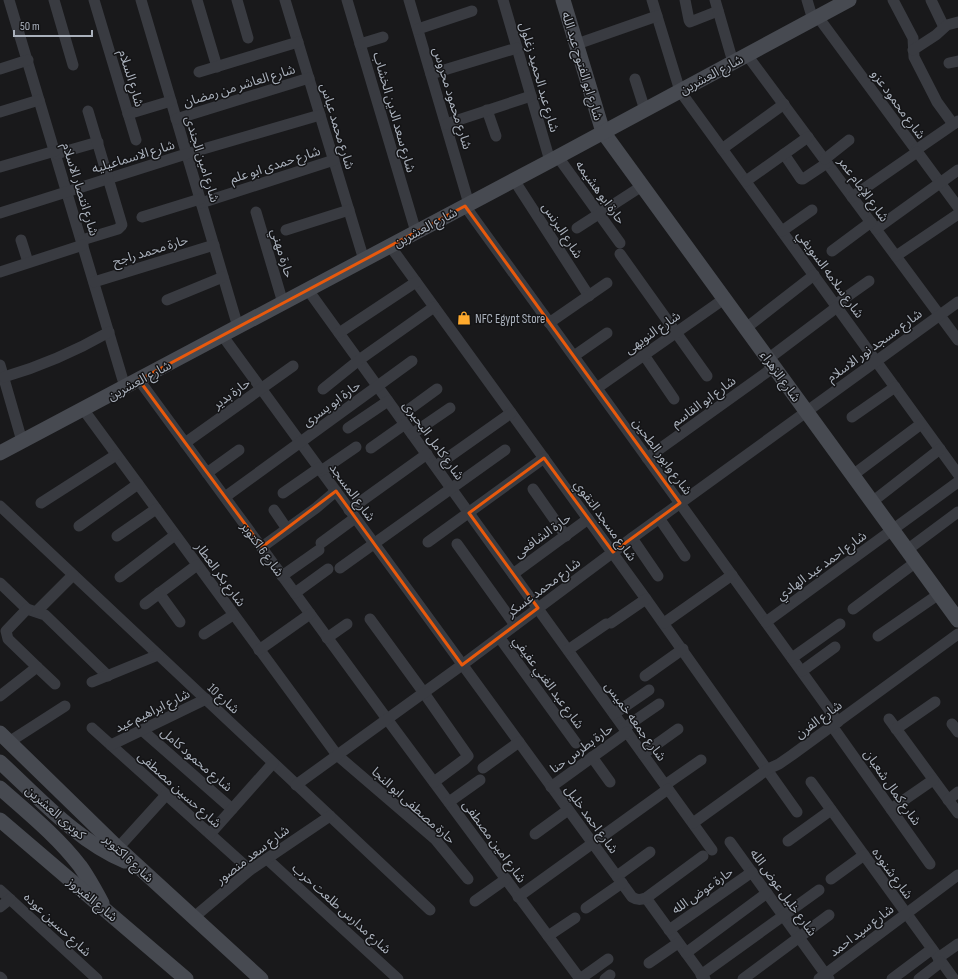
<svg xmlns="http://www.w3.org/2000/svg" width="958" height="979" viewBox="0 0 958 979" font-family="'Sofia Sans Condensed','Noto Sans Arabic',sans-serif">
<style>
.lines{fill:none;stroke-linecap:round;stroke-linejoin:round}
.street{stroke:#393b41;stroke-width:11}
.secondary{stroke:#474a51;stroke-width:15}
.marked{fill:none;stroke:#e8590c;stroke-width:3;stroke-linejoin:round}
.labels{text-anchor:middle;stroke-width:3;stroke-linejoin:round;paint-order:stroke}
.street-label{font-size:13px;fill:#aab1bc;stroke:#141416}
.poi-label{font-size:13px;fill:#aab1bc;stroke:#141416;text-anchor:start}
</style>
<rect width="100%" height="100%" fill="#19191b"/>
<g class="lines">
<g class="street">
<polyline points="9,0 125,387"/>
<polyline points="54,0 73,65"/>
<polyline points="94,0 136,140"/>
<polyline points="141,0 238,327"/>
<polyline points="197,0 217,67"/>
<polyline points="237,0 248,38"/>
<polyline points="285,0 364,260"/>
<polyline points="347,0 416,232"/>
<polyline points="409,0 469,204"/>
<polyline points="503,0 550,161"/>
<polyline points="652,0 680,91 958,474"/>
<polyline points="685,0 689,20 690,22 718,11"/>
<polyline points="715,0 733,62"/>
<polyline points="807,0 813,20"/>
<polyline points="893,0 913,38 914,57 937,102 953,124"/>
<polyline points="931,0 944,27"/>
<polyline points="818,17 958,207"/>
<polyline points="418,29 472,11"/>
<polyline points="360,44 383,37"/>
<polyline points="577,44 657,16"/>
<polyline points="913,50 936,35 947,25 958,22"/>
<polyline points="747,55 958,340"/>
<polyline points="949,63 958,61"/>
<polyline points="0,69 28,60"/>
<polyline points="199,72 298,42"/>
<polyline points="431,74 517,48"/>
<polyline points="635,79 645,110"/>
<polyline points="487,110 496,136"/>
<polyline points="0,112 39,100"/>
<polyline points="128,114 171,101"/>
<polyline points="176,119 309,78"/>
<polyline points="446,124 531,96"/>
<polyline points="722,149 784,104"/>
<polyline points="916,150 958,121"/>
<polyline points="56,154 98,142"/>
<polyline points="784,154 801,179 803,179 827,163"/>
<polyline points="558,157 620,243"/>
<polyline points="825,159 849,140"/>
<polyline points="0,167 55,151"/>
<polyline points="514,180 589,296"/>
<polyline points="746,181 808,137"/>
<polyline points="852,197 917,152"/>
<polyline points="201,203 334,160"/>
<polyline points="465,206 838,722"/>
<polyline points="256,212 283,303"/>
<polyline points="0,213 186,154 320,115"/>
<polyline points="142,217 200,199"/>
<polyline points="577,228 642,186"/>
<polyline points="876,229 958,170"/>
<polyline points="286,230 349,210"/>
<polyline points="782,231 812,210"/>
<polyline points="21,240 28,262"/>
<polyline points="82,240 118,229 122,225 88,111"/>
<polyline points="390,246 646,599 797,812"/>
<polyline points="832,251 871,222"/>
<polyline points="620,254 707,376"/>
<polyline points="896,256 958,214"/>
<polyline points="0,272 83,245"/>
<polyline points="94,282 214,245"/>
<polyline points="308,290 712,850"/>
<polyline points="167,300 223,277"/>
<polyline points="835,305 869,281"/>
<polyline points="549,323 607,283"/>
<polyline points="746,328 814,275"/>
<polyline points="339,333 416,282"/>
<path d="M222 335 632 897C637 900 640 900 646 898L705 979"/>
<polyline points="644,355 674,399"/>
<polyline points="574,356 607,333"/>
<polyline points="768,359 837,307"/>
<polyline points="0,365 22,441"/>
<path d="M4 377C42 366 74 352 109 332"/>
<polyline points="139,380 387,719 580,979"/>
<polyline points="597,388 724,299"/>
<polyline points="323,389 359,360 434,307"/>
<polyline points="83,409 337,755 435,839 468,879"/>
<polyline points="400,416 437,389"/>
<polyline points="852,417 895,387"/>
<polyline points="348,428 388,401"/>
<polyline points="412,434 450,408"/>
<polyline points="185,443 293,366"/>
<polyline points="371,448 405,424"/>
<polyline points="647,458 774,367"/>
<polyline points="436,466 511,413"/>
<polyline points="321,471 356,447"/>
<polyline points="207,473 239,450"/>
<polyline points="853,475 921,424"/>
<polyline points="533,489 566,536"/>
<polyline points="283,493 319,468"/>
<polyline points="225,497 412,361"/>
<polyline points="872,502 940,449"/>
<polyline points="41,503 116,455"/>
<polyline points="0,506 430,910"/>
<polyline points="274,510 287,529"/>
<polyline points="349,510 427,454"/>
<polyline points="659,518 685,556"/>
<polyline points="79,526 138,484"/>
<polyline points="117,536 156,509"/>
<polyline points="632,538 658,576"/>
<polyline points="428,542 544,458"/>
<polyline points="321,543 355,518"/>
<polyline points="457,544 515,625"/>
<polyline points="262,547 316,508 336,491"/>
<polyline points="907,550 958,512"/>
<polyline points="340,568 505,450"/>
<polyline points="513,574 588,519"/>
<polyline points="282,576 319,550"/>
<polyline points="120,577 175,535"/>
<polyline points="0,583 27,609 45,615 108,676"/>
<polyline points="159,593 180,622"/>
<polyline points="295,593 328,569"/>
<polyline points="145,604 197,565"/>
<polyline points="853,609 916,562"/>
<polyline points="37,611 73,575"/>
<polyline points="370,619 424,693 468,756 465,759 434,782"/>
<polyline points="766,622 958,482"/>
<polyline points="611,623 646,599"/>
<polyline points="664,623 732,575"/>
<polyline points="204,634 233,615"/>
<polyline points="878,636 939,594"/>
<polyline points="499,637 576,743"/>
<polyline points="327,638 347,624"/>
<polyline points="259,650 310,614"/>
<polyline points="568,650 606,624"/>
<polyline points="792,658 840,624"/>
<polyline points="37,667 55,684"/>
<polyline points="802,671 835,647"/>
<polyline points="645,676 683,649"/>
<polyline points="92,682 158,655"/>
<polyline points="0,696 37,667 8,639 6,631 27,609"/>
<polyline points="614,714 649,690"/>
<polyline points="889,719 958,813"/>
<polyline points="952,724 958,732"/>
<polyline points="832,726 930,864"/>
<polyline points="92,728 250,870"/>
<polyline points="624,728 659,704"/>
<polyline points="896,729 935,702"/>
<polyline points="142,730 232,809"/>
<polyline points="9,742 65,706"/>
<polyline points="111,745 206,699"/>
<polyline points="643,754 678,729"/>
<polyline points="592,757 610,782"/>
<polyline points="483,768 519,742"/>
<polyline points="811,782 954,979"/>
<polyline points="296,785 462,665 632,538 958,302"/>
<polyline points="665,785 701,760"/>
<polyline points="551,787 627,732"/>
<polyline points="948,800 958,792"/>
<polyline points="449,802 480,780"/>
<polyline points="891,809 933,780"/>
<polyline points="693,823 768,769 779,764 792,755 958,634"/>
<polyline points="210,834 273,763"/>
<polyline points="535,834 568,810"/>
<polyline points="788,841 831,810"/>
<polyline points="730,842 829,979"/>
<polyline points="118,848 166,795"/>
<polyline points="267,859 398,979"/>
<polyline points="617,876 650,852"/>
<polyline points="831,879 864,855"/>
<polyline points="0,890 97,979"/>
<polyline points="518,897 668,789"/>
<polyline points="646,898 703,856"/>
<polyline points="475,901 506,879"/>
<polyline points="0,907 10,899"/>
<polyline points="586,908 622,883"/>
<polyline points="193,918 250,870 330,816"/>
<polyline points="669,930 752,872"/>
<polyline points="548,936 575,918"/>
<polyline points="686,953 767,893"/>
<polyline points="938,958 958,944"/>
<polyline points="649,963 678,943"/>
<polyline points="701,975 819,890"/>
<polyline points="0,977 2,979"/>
<polyline points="580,979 608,959"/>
<polyline points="605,979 610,975"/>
<polyline points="743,979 829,915"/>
<polyline points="819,979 958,875"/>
<polyline points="892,979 932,949"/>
<polyline points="919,979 941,962"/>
</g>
<g class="secondary">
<polyline points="563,0 603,132 958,620"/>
<polyline points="0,453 550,161 849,0"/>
<polyline points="0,733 118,848 261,979"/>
<path d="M0 762C37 796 78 842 125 861"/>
<path d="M0 788C27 812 57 836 80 866 88 877 95 890 102 903"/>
<polyline points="0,820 186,979"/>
</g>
</g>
<path class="marked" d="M465 206 680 503 613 552 544 458 469 513 538 608 462 665 336 491 262 547 139 380Z"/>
<defs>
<g id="shop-bare" transform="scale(1.08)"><path d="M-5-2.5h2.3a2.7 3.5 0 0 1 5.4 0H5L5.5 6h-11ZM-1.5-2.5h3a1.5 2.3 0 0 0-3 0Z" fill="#ffaa2d" stroke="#141416" stroke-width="2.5" paint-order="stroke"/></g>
</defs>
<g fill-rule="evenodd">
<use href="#shop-bare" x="464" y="318"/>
</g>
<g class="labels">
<g class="street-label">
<text transform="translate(583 66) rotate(73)" y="5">شارع ابو الفتوح عبد الله</text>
<text transform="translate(711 74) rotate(-28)" y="5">شارع العشرين</text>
<text transform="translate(540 77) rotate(74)" y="5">شارع عبد الحميد زغلول</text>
<text transform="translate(132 78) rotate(73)" y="5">شارع السلام</text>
<text transform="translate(239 85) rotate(-17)" y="5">شارع العاشر من رمضان</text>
<text transform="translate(453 98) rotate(73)" y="5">شارع محمود محروس</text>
<text transform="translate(899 104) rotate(54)" y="5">شارع محمود عزو</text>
<text transform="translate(395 112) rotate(74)" y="5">شارع سعد الدين الخشاب</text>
<text transform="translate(338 126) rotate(73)" y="5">شارع محمد عباس</text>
<text transform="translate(133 156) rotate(-17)" y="5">شارع الاسماعيليه</text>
<text transform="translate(203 159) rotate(73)" y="5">شارع امين الجندى</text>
<text transform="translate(275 164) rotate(-18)" y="5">شارع حمدى ابو علم</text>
<text transform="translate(81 189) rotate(73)" y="5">شارع انتصار الاسلام</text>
<text transform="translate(864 189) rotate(54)" y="5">شارع الإمام عمر</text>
<text transform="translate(601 192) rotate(54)" y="5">حارة ابو هشيمه</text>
<text transform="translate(425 227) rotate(-28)" y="5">شارع العشرين</text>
<text transform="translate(563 230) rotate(57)" y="5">شارع البرنس</text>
<text transform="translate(150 250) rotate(-17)" y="5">حارة محمد راجح</text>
<text transform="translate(283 253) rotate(73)" y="5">حارة مهني</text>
<text transform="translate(831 274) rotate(54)" y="5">شارع سلامه السويفي</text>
<text transform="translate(652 332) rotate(-35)" y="5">شارع النويهى</text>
<text transform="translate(874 345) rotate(-36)" y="5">شارع مسجد نور الاسلام</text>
<text transform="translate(781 376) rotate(54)" y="5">شارع الزهراء</text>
<text transform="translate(139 380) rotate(-28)" y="5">شارع العشرين</text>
<text transform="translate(231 393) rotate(-36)" y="5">حارة بدير</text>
<text transform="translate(703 401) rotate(-36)" y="5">شارع ابو القاسم</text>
<text transform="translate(331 403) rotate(-36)" y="5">حارة ابو يسرى</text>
<text transform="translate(434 440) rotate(54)" y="5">شارع كامل البحيرى</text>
<text transform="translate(663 456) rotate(54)" y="5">شارع وابور الطحين</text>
<text transform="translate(353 492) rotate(54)" y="5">شارع المسجد</text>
<text transform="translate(606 520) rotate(54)" y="5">شارع مسجد التقوي</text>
<text transform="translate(542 535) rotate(-36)" y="5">حارة الشافعى</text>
<text transform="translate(263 549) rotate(54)" y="5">شارع 6 اكتوبر</text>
<text transform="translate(821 565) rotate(-36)" y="5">شارع احمد عبد الهادي</text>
<text transform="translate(221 574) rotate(54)" y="5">شارع بكر العطار</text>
<text transform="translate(543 587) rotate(-37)" y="5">شارع محمد عسكر</text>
<text transform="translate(549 682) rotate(54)" y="5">شارع عبد الغني عفيفي</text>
<text transform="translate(224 698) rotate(43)" y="5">شارع 10</text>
<text transform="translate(152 710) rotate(-26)" y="5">شارع ابراهيم عيد</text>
<text transform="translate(818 719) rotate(-36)" y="5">شارع الفرن</text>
<text transform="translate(636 721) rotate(54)" y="5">شارع جمعه خميس</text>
<text transform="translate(581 748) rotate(-36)" y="5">حارة بطرس حنا</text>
<text transform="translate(197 759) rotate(41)" y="5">شارع محمود كامل</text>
<text transform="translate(893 787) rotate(55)" y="5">شارع كمال شعبان</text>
<text transform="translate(180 789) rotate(42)" y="5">شارع حسين مصطفى</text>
<text transform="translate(414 805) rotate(42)" y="5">حارة مصطفى ابو النجا</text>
<text transform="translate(56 812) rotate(41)" y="5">كوبرى العشرين</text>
<text transform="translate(592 819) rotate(54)" y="5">شارع احمد خليل</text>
<text transform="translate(495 841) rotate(54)" y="5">شارع امين مصطفى</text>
<text transform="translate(252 854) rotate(-37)" y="5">شارع سعد منصور</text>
<text transform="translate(129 858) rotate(43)" y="5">شارع 6 اكتوبر</text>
<text transform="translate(893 873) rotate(54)" y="5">شارع شنوده</text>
<text transform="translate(702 890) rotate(-35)" y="5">حارة عوض الله</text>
<text transform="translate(784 892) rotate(54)" y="5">شارع خليل عوض الله</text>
<text transform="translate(93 899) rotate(40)" y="5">شارع الفيروز</text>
<text transform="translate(342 908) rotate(42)" y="5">شارع مدارس طلعت حرب</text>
<text transform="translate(58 924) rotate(43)" y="5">شارع حسين عوده</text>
<text transform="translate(861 930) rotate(-37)" y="5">شارع سيد احمد</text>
</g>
<g class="poi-label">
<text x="475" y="323">NFC Egypt Store</text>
</g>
</g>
<path d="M14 30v6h78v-6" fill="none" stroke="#aab1bc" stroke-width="2"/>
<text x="20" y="30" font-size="12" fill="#aab1bc" stroke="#141416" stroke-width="3" paint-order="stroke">50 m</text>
</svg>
